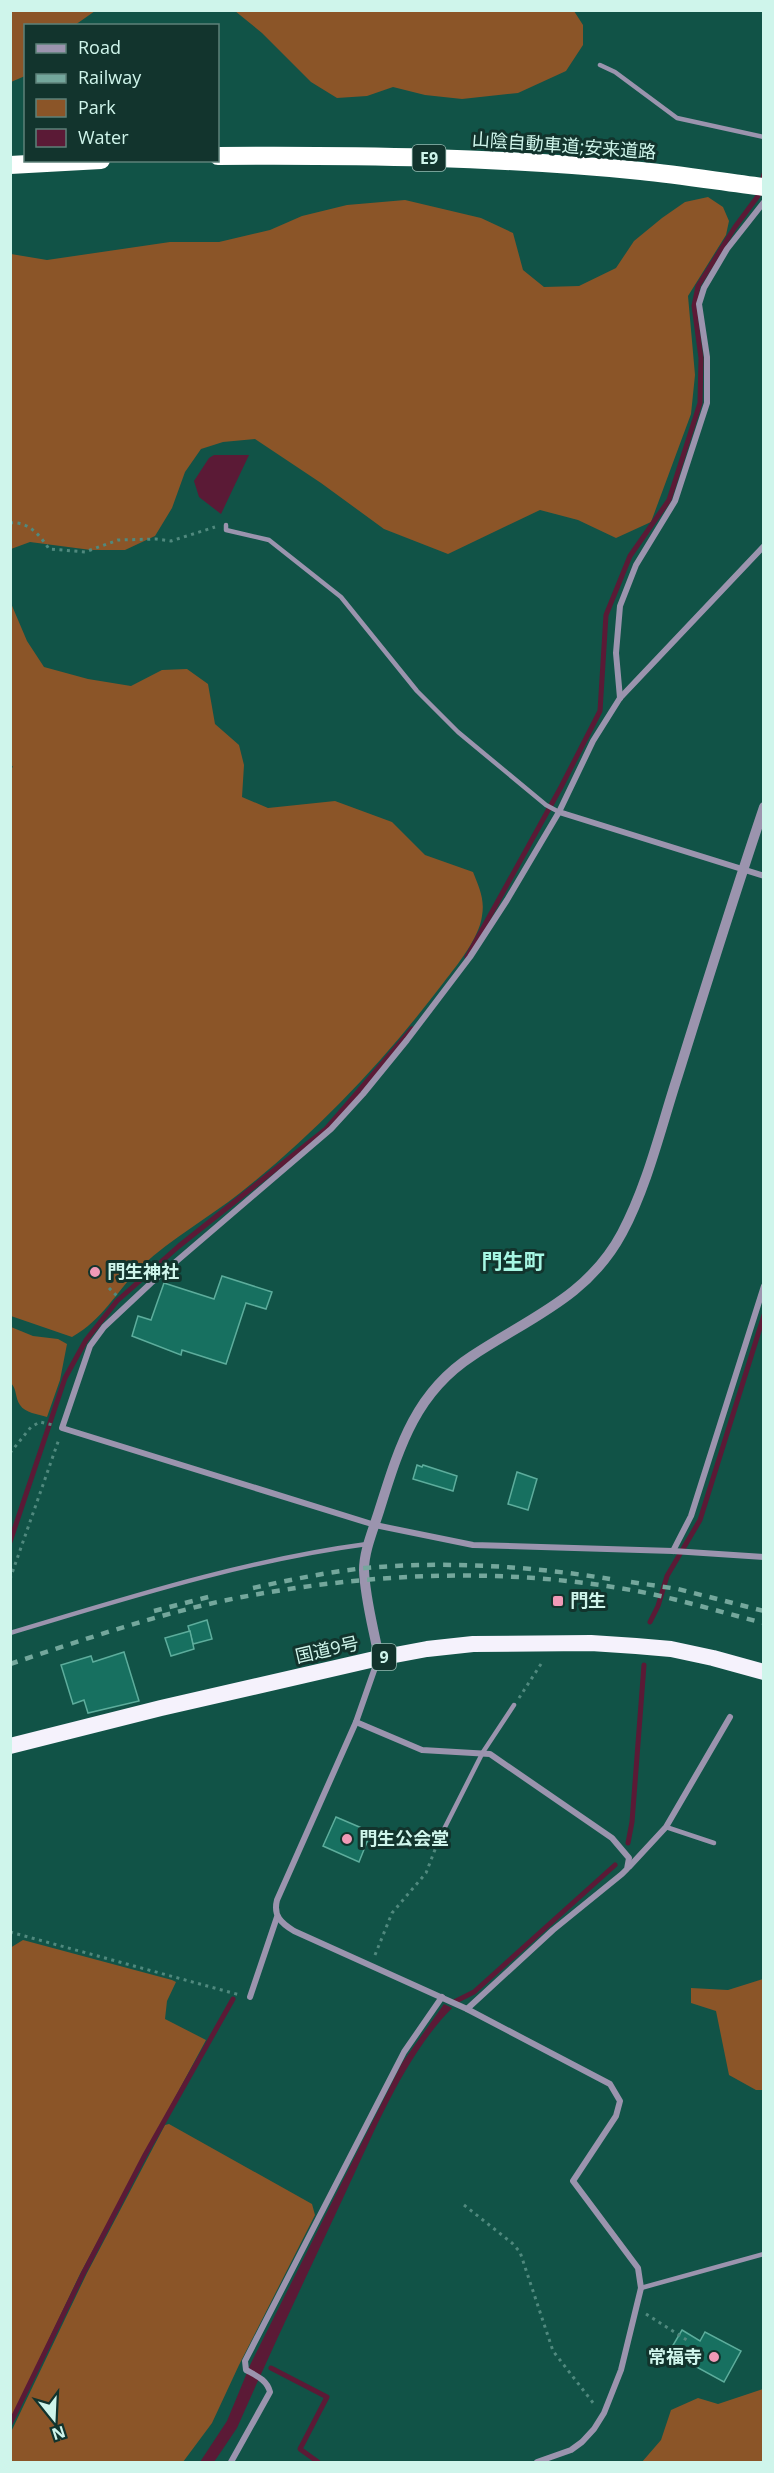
<svg xmlns="http://www.w3.org/2000/svg" width="774" height="2473" viewBox="0 0 774 2473" font-family="'Open Sans','Noto Sans JP',sans-serif">
<style>
.green{fill:#8b5528}
.water{fill:#5b1a36}
.lines{fill:none;stroke-linecap:round;stroke-linejoin:round}
.stream{stroke:#5b1a36;stroke-width:5}
.building{fill:#177060;stroke:#5dad9c;stroke-width:1.5}
.path{stroke:#50897e;stroke-width:3;stroke-dasharray:3 4.5;stroke-linecap:butt}
.service{stroke:#9b94ae;stroke-width:4.5}
.minor{stroke:#9b94ae;stroke-width:6}
.tertiary{stroke:#9b94ae;stroke-width:10}
.trunk{stroke:#f5f2fc;stroke-width:16}
.motorway{stroke:#fff;stroke-width:18}
.rail{stroke:#74a79c;stroke-width:4.5;stroke-dasharray:8 8;stroke-linecap:butt}
.poi-dot{fill:#f09ab7;stroke:#12342d;stroke-width:2}
.labels{text-anchor:middle;stroke-width:6;stroke-linejoin:round;paint-order:stroke}
.shield{fill:#12342d;stroke:#96bbb2;stroke-width:1.5}
.shield-label{font-size:16px;font-weight:bold;fill:#cff5eb}
.street-label{font-size:18px;fill:#cff5eb;stroke:#12342d}
.poi-label{font-size:18px;font-weight:bold;fill:#cff5eb;stroke:#12342d;text-anchor:start}
.quarter-label{font-size:21px;font-weight:bold;fill:#a6f7e3;stroke:#12342d}
</style>
<rect width="100%" height="100%" fill="#115347"/>
<g class="green">
<polygon points="11,10 95,10 95,11 75,25 26,26 25,76 11,82"/>
<polygon points="235,11 574,11 583,25 583,45 566,71 518,93 462,99 425,95 393,87 367,96 337,98 311,82 262,33"/>
<polygon points="708,197 723,207 729,221 726,235 688,296 695,375 691,414 651,522 616,538 578,520 540,510 448,554 384,529 321,483 255,439 223,442 201,449 185,472 172,508 155,536 125,550 91,550 30,542 11,549 11,254 47,260 170,242 219,242 270,230 302,216 347,205 405,200 481,218 513,233 523,270 544,287 579,286 616,268 634,241 662,218 685,202"/>
<path d="M10 601 27 641 44 667 88 679 131 686 162 670 187 669 208 684 215 724 239 745 244 765 242 797 268 808 335 801 392 822 425 855 473 872C479 887 485 899 482 916 479 938 458 964 444 982 385 1060 317 1132 240 1193 208 1218 172 1238 142 1266 116 1291 105 1318 72 1337L11 1316 10 769 13 767 10 763Z"/>
<path d="M11 1327 33 1336 58 1339 67 1344 60 1380 47 1417C38 1414 25 1413 20 1405 15 1398 17 1389 11 1383Z"/>
<polygon points="23,1940 172,1980 176,1982 167,2001 165,2019 206,2040 80,2274 11,2419 10,1948"/>
<polygon points="763,1979 764,2090 756,2090 729,2075 716,2011 691,2003 691,1988 728,1990"/>
<polygon points="169,2124 312,2204 315,2215 239,2365 212,2423 183,2462 11,2462 11,2432 87,2273 165,2125"/>
<polygon points="763,2389 763,2462 642,2462 661,2440 671,2410 698,2398 718,2404"/>
</g>
<g class="water">
<polygon points="214,455 249,455 221,514 199,497 194,481 209,458"/>
<path d="M444 2004 452 2008C403 2058 374 2133 344 2196 308 2273 271 2350 237 2428L214 2462H200L227 2421 251 2363 402 2063Z"/>
</g>
<g class="lines">
<g class="stream">
<polyline points="467,957 561,787 600,711 606,615 630,556 669,500 700,403 701,358 694,306 698,286 735,227 758,196 764,174"/>
<polyline points="10,1542 65,1378 86,1340 117,1301 179,1246 326,1129 412,1029"/>
<polyline points="650,1622 658,1606 667,1576 700,1520 764,1315"/>
<polyline points="628,1843 632,1822 644,1665"/>
<polyline points="452,2003 474,1992 615,1865"/>
<polyline points="271,2368 327,2397 300,2449 318,2462"/>
<polyline points="10,2424 83,2274 145,2155 233,1999"/>
</g>
</g>
<g class="building">
<polygon points="222,1276 272,1292 266,1309 246,1303 226,1364 182,1350 181,1355 132,1336 138,1316 151,1320 164,1283 214,1299"/>
<polygon points="417,1465 422,1467 423,1465 457,1476 453,1491 413,1479"/>
<polygon points="517,1472 537,1479 528,1510 508,1504"/>
<polygon points="207,1620 212,1639 193,1644 188,1626"/>
<polygon points="190,1631 194,1649 171,1656 165,1638"/>
<polygon points="124,1652 139,1701 88,1713 84,1700 73,1704 61,1665 91,1656 93,1662"/>
<polygon points="336,1817 371,1832 359,1862 323,1846"/>
<polygon points="682,2330 700,2341 705,2332 741,2351 724,2382 669,2352"/>
</g>
<g class="lines">
<g class="path">
<path d="M10 523C28 521 40 535 49 549L85 552 118 540 156 539 171 541 215 527"/>
<polyline points="109,1288 119,1298"/>
<polyline points="10,1453 31,1427 40,1422 53,1425"/>
<polyline points="10,1579 59,1439"/>
<polyline points="519,1698 541,1664"/>
<polyline points="10,1932 240,1995"/>
<polyline points="375,1955 392,1913 426,1873 436,1847"/>
<polyline points="464,2205 512,2243 520,2252 553,2351 594,2404"/>
<polyline points="646,2314 690,2342"/>
</g>
<g class="service">
<polyline points="600,65 615,72 677,118 764,137"/>
<polyline points="226,525 226,530 269,540 341,597 417,691 458,732 546,805 559,812"/>
<path d="M10 1633C127 1598 246 1560 367 1544"/>
<polyline points="666,1827 714,1843"/>
<polyline points="440,1837 483,1752 514,1705"/>
<polyline points="641,2288 764,2254"/>
</g>
<g class="minor">
<polyline points="764,546 620,698 593,741 559,812 507,900 470,957 407,1040 363,1094 331,1129 151,1283 104,1327 90,1346 62,1428 375,1525 473,1545 673,1551 764,1557"/>
<polyline points="620,698 616,653 620,606 636,565 675,501 707,403 707,357 699,304 704,288 727,249 764,202"/>
<polyline points="559,812 764,876"/>
<polyline points="673,1551 691,1516 764,1286"/>
<path d="M377 1662 356 1722 277 1900C273 1916 281 1923 294 1931L467 2009 610 2084 620 2101 616 2116 573 2181 638 2268 641 2288 621 2370 604 2413 594 2429 582 2442 571 2450 537 2462"/>
<polyline points="356,1722 422,1750 490,1754 612,1838 629,1858 627,1869 622,1874 553,1930 467,2009"/>
<polyline points="629,1867 666,1827 730,1717"/>
<polyline points="250,1997 277,1917"/>
<path d="M231 2462 270 2392C267 2380 257 2376 246 2370L245 2361 404 2052 442 1997"/>
</g>
<path class="tertiary" d="M379 1658C374 1630 365 1599 364 1570 364 1550 374 1528 380 1508 399 1448 415 1393 472 1356 529 1318 588 1297 622 1233 648 1184 661 1127 678 1075 706 985 734 896 764 807"/>
<polyline class="trunk" points="10,1746 161,1708 379,1658 427,1649 473,1644 591,1643 636,1646 671,1649 713,1658 764,1672"/>
<g class="motorway">
<path d="M218 156C359 155 501 157 641 171 682 175 723 182 764 187"/>
<polyline points="10,165 101,160"/>
</g>
<g class="rail">
<polyline points="631,1582 678,1589 764,1611"/>
<path d="M253 1588C289 1580 328 1572 365 1568 447 1561 529 1566 610 1579"/>
<polyline points="154,1611 212,1596"/>
<path d="M10 1664C86 1639 163 1612 242 1597 370 1573 502 1567 631 1590 676 1598 720 1612 764 1623"/>
</g>
</g>
<g class="poi-dot">
<circle cx="95" cy="1272" r="6"/>
<rect x="552" y="1595" width="12" height="12" rx="3"/>
<circle cx="347" cy="1839" r="6"/>
<circle cx="714" cy="2357" r="6"/>
</g>
<g class="labels">
<g class="shield">
<rect x="412.5" y="145" width="33" height="26" rx="4.5"/>
<rect x="372" y="1644" width="24" height="26" rx="4.5"/>
</g>
<g class="shield-label">
<text x="429" y="164">E9</text>
<text x="384" y="1663">9</text>
</g>
<g class="street-label">
<text transform="translate(564 146) rotate(4)" y="6">山陰自動車道;安来道路</text>
<text transform="translate(327 1650) rotate(-13)" y="6">国道9号</text>
</g>
<g class="poi-label">
<text x="107" y="1278">門生神社</text>
<text x="570" y="1607">門生</text>
<text x="359" y="1845">門生公会堂</text>
<text x="702" y="2363" text-anchor="end">常福寺</text>
</g>
<g class="quarter-label">
<text x="513" y="1269">門生町</text>
</g>
</g>
<rect width="774" height="2473" fill="none" stroke="#cff5eb" stroke-width="24"/>
<rect x="24" y="24" width="195" height="138" fill="#12342d" stroke="#5e8179" stroke-width="1.5"/>
<rect x="36" y="44" width="30" height="9" fill="#9b94ae" stroke="#5e8179" stroke-width="1.5"/>
<text x="78" y="54" font-size="18" fill="#cff5eb">Road</text>
<rect x="36" y="74" width="30" height="9" fill="#74a79c" stroke="#5e8179" stroke-width="1.5"/>
<text x="78" y="84" font-size="18" fill="#cff5eb">Railway</text>
<rect x="36" y="99" width="30" height="18" fill="#8b5528" stroke="#5e8179" stroke-width="1.5"/>
<text x="78" y="114" font-size="18" fill="#cff5eb">Park</text>
<rect x="36" y="129" width="30" height="18" fill="#5b1a36" stroke="#5e8179" stroke-width="1.5"/>
<text x="78" y="144" font-size="18" fill="#cff5eb">Water</text>
<g transform="translate(54 2419) rotate(162)" stroke="#12342d" stroke-width="4.5" paint-order="stroke">
<path d="M0-4.5L10 22L0 15L-10 22Z" fill="#cff5eb"/>
<text y="-9" font-size="16" font-weight="bold" text-anchor="middle" fill="#cff5eb">N</text>
</g>
</svg>
